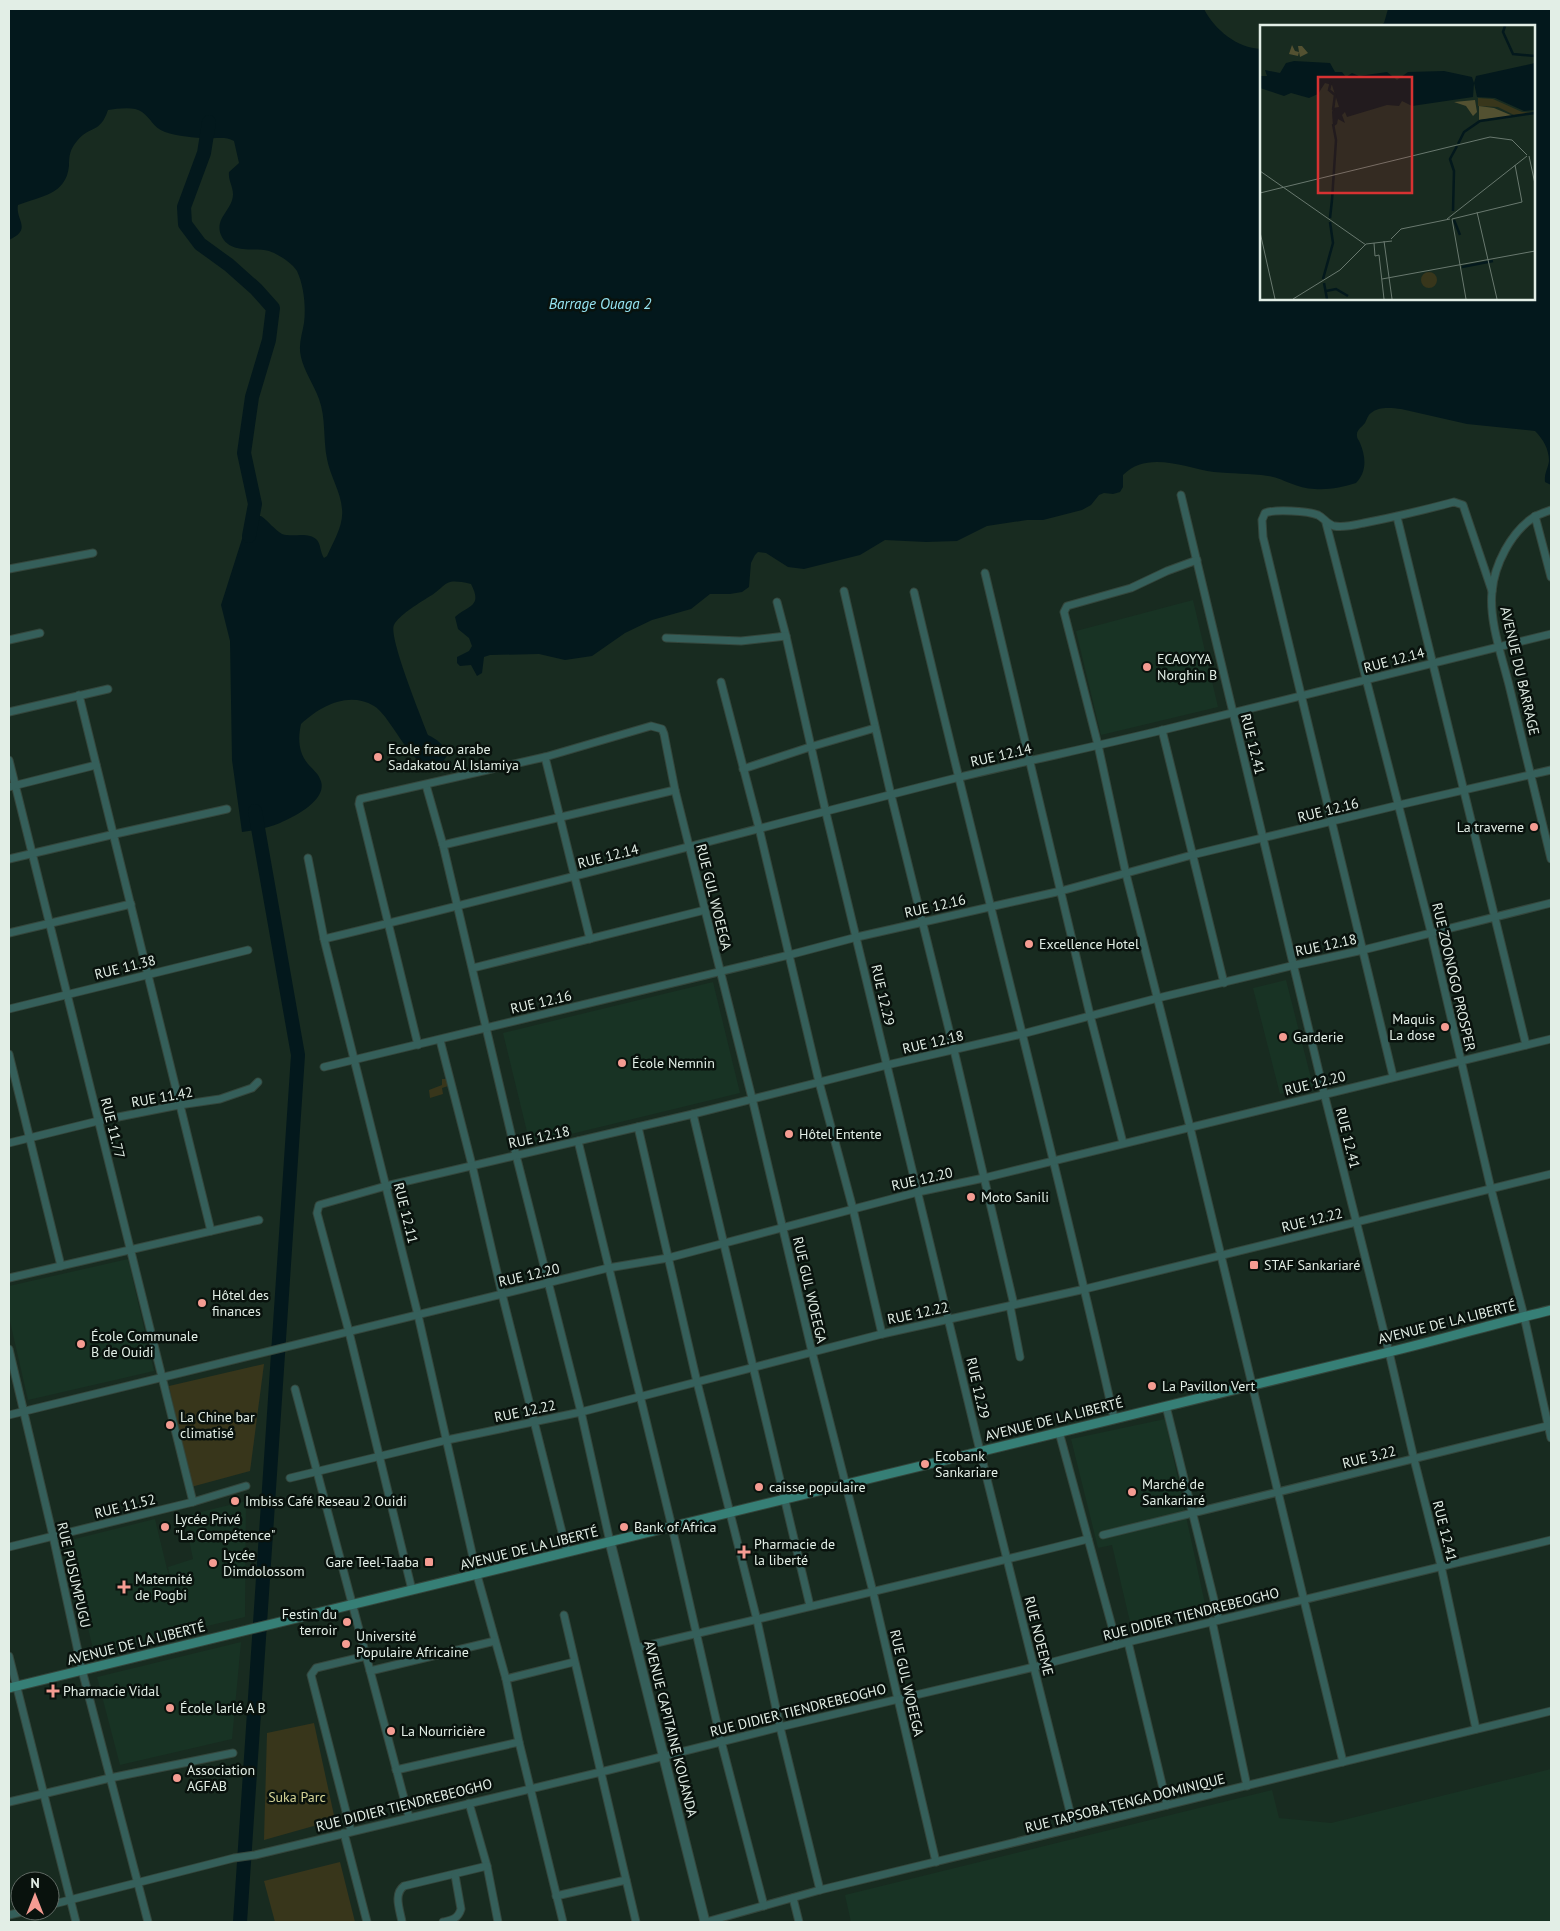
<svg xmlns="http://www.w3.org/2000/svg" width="1560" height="1931" viewBox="0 0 1560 1931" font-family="'PT Sans',sans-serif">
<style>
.built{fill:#183324}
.green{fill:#38361b}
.water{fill:#03181c}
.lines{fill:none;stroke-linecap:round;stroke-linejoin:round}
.river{stroke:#03181c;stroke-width:14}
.minor-casing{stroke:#34463c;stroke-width:9}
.tertiary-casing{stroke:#34463c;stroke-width:11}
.secondary-casing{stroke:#34463c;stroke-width:11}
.minor{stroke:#355f5a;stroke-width:7}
.tertiary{stroke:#355f5a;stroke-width:9}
.secondary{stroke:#367f76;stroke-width:9}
.poi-dot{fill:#f59c92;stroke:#09120d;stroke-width:2}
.labels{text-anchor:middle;stroke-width:5;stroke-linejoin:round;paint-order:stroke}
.poi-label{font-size:14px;fill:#e2eee6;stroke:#09120d;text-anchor:start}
.street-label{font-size:14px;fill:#e2eee6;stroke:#09120d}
.park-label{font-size:14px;fill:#d6d497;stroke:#09120d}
.water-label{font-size:15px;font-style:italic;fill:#96e4f2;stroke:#09120d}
.inset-river{fill:none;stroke:#03181c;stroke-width:2.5}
.inset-road{fill:none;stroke:#69796f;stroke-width:1}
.view{fill:#d73232;fill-opacity:0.15;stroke:#d73232;stroke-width:2.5}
.inset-edge{fill:none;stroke:#e2eee6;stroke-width:2.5}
</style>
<rect width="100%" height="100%" fill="#182b20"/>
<g class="built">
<polygon points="1193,600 1218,707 1101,735 1076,631"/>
<polygon points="1286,980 1313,1086 1280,1094 1253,988"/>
<polygon points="713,982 740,1093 530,1144 503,1033"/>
<polygon points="128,1259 154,1371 28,1400 9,1317 9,1286"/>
<polygon points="1165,1419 1205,1604 1130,1622 1112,1545 1098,1548 1071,1439"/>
<polygon points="246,1501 245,1617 94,1653 67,1541 155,1519 174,1598 168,1567 193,1559 184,1516"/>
<polygon points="241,1642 232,1739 120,1765 97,1677"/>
<polygon points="1551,1769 1551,1922 851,1922 845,1895 1272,1790 1279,1818 1331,1823"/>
</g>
<g class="green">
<polygon points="442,1079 447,1079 448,1086 442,1088 443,1094 430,1098 429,1090 442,1085"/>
<polygon points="264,1364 250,1471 191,1487 169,1386"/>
<polygon points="314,1723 335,1820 264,1840 267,1733"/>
<polygon points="340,1862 355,1922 275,1922 264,1881"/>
</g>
<path class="water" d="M9 9H1204C1215 30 1237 48 1261 49V299H1534V26H1379L1384 23 1388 9H1551V485L1545 482C1544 473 1548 469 1549 461 1549 449 1543 439 1535 431L1467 424 1401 409C1392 408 1379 406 1371 413 1368 415 1367 419 1365 423 1362 427 1356 430 1357 436 1357 439 1359 440 1360 443 1366 457 1367 472 1356 483 1343 487 1329 490 1315 489 1296 489 1283 478 1268 476 1250 473 1232 474 1214 472 1185 468 1148 450 1123 475V487L1120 492 1113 494 1104 493 1099 495 1091 505 1082 510 1043 520H1027L987 526 957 541 926 542 885 540 860 555 804 569 788 567 766 553 758 552 755 555 751 563 749 587 742 592 730 594H710L691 609 652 620 625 633 592 656 565 660 539 654 490 655 484 657 482 673 477 676 471 665 460 666 457 663V657L469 651 472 646 469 638 458 629 455 617C468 605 483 607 471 584 441 577 449 586 427 598 418 604 399 615 394 625 388 636 422 719 428 735 438 740 443 744 448 754 423 798 394 717 374 706 348 691 321 706 301 724 298 738 298 752 308 764 312 769 318 773 320 779 330 799 294 817 280 823 269 828 254 830 242 832L232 760 230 641 221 605 248 520 255 516H261C268 521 275 530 282 534 293 538 308 531 317 540 321 545 320 552 324 558L327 556C333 542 344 525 342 509 341 492 330 476 327 459 323 439 326 418 319 399 314 385 304 371 301 357 298 345 302 335 304 323 306 307 304 286 297 271 292 263 278 254 269 251 253 247 230 255 221 235 214 218 233 210 233 194 233 186 228 180 229 172L239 163 234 141C225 136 217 139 207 138 195 138 177 136 165 132 152 127 152 119 142 112 134 106 117 109 108 110 100 134 90 125 77 141 70 149 69 156 69 166 66 195 41 196 18 205 15 220 33 229 9 240Z"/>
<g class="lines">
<g class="river">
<polyline points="209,122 204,153 184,207 185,224 200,244 229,265 256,289 273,308 269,340 252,397 244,453 255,504 249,536"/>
<polyline points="240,1922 298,1055 255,811"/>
</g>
<g class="minor-casing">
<g id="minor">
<polyline points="1181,495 1324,1093 1389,1352 1414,1459 1441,1566 1476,1729"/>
<path d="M1551 510C1546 512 1539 514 1534 517 1511 532 1494 565 1492 592 1489 621 1502 657 1509 685 1523 743 1537 801 1551 859"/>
<polyline points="1535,516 1551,577"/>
<polyline points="1397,517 1526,1045"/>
<polyline points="1326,523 1431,932 1491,1189 1524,1316 1551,1438"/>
<polyline points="1197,560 1167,571 1131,588 1067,606 1064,612 1098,745 1126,874 1190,1127 1343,1762"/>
<polyline points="9,569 93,553"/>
<polyline points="985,573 1090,1015 1123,1143"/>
<polyline points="844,591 891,795 954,1050 1014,1305"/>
<path d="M914 592C979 868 1052 1142 1114 1418"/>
<polyline points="777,602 786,636 826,813 980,1451 1074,1828"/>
<polyline points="666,638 741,641 786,636"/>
<polyline points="9,640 40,633"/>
<polyline points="721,682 759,828 819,1082 853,1209 882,1334"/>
<polyline points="79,695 211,1231"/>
<polyline points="9,712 108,689"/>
<polyline points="1162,730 1224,983"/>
<polyline points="545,757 590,939"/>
<polyline points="9,760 193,1502"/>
<polyline points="743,769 810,747 875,728"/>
<polyline points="426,785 443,845 516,1155 581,1412 610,1542"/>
<polyline points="9,787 96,765"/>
<polyline points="443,845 675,790"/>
<polyline points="308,858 324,939 418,1315 477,1575 506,1679 519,1742 563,1922"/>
<polyline points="9,859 115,834 227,809"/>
<polyline points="9,933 131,904"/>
<path d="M324 939C534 888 743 832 952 779 1022 762 1093 747 1163 730 1292 699 1421 665 1551 634"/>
<polyline points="473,968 705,910"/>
<polyline points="9,1009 248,950"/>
<polyline points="440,1040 472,1165 502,1294 567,1552"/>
<polyline points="418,1045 359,804 360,799 545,757 651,726 662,729 664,734 675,790 752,1098 812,1352 873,1592 936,1862"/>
<polyline points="9,1054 61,1266"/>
<polyline points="324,1067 789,955 857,937 1061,891 1192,855 1399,805 1551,770"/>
<path d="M1393 1076 1263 537 1262 520 1265 513C1275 509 1308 511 1318 515 1324 518 1327 524 1334 526 1343 528 1355 525 1364 523 1395 517 1424 510 1454 502L1463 505 1492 591"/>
<polyline points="693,1114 810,1606"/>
<polyline points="638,1127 697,1382 757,1620 780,1727 820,1890"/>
<polyline points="578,1141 672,1527 721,1741 764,1906"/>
<polyline points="9,1143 98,1121 179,1105 220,1099 252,1088 258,1082"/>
<polyline points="9,1278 259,1220"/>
<polyline points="1010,1306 1020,1357"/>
<polyline points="9,1349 53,1536 82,1670 148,1922"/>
<polyline points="295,1389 409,1817"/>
<polyline points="1166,1406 1219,1620"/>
<polyline points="9,1415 608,1268 668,1258 918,1192 984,1178 1551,1039"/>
<polyline points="1059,1432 1117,1645"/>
<polyline points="290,1478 447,1440 581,1412 882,1334 1085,1289 1551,1174"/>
<polyline points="1103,1535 1551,1425"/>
<polyline points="9,1547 193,1502 246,1486"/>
<polyline points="412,1590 349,1332 317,1213 319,1205 386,1186 693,1114 887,1065 1022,1034 1158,998 1295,965 1363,950 1551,903"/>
<polyline points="564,1615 636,1922"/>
<polyline points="1212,1621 1247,1786"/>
<polyline points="1128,1642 1167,1805"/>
<path d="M636 1648C787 1612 938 1577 1088 1539"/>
<polyline points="9,1656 76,1922"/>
<polyline points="370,1671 495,1641"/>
<polyline points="506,1679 574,1662"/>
<polyline points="396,1770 519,1742"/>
<polyline points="9,1802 110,1778 233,1753"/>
<polyline points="469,1803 487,1866 498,1922"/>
<polyline points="351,1831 311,1675 316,1668 366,1656"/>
<polyline points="344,1833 367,1922"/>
<polyline points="556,1896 626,1880"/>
<polyline points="793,1898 799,1922"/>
<polyline points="50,1905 234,1858 255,1855 601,1772 780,1727 1034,1667 1128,1642 1551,1540"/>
<polyline points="9,1915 26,1911"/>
<path d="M402 1922C400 1910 393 1894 404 1886L487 1866"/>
<path d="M443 1922C452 1920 458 1919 461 1909L455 1875"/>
<polyline points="706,1922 820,1890 1551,1711"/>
</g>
</g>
<g class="tertiary-casing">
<polyline id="tertiary" points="610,1542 705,1922"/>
</g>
<g class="secondary-casing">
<path id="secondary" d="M9 1688C469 1578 929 1462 1389 1352 1443 1339 1497 1323 1551 1310"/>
</g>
<use href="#minor" class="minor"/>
<use href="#tertiary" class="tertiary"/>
<use href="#secondary" class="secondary"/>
</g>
<g class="poi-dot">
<circle cx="1147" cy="667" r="5"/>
<circle cx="378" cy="757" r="5"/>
<circle cx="1534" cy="827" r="5"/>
<circle cx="1029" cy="944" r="5"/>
<circle cx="1445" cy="1027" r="5"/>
<circle cx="1283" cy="1037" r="5"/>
<circle cx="622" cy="1063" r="5"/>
<circle cx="789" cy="1134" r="5"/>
<circle cx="971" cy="1197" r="5"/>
<rect x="1249" y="1260" width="10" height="10" rx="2.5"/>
<circle cx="202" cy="1303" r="5"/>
<circle cx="81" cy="1344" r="5"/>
<circle cx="1152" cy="1386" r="5"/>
<circle cx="170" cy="1425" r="5"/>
<circle cx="925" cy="1464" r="5"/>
<circle cx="759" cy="1487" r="5"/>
<circle cx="1132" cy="1492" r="5"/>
<circle cx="235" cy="1501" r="5"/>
<circle cx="165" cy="1527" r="5"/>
<circle cx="624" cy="1527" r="5"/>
<path d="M741.5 1544.5h5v5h5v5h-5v5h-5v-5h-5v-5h5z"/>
<rect x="424" y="1557" width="10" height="10" rx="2.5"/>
<circle cx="213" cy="1563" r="5"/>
<path d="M121.5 1579.5h5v5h5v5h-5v5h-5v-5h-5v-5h5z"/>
<circle cx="347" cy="1622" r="5"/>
<circle cx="346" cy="1644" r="5"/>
<path d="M50.5 1683.5h5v5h5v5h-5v5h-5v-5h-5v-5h5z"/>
<circle cx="170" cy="1708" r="5"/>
<circle cx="391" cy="1731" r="5"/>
<circle cx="177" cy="1778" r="5"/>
</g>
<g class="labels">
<g class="poi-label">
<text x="1157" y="664">ECAOYYA<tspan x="1157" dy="16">Norghin B</tspan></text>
<text x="388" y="754">Ecole fraco arabe<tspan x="388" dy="16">Sadakatou Al Islamiya</tspan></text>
<text x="1524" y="832" text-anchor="end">La traverne</text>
<text x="1039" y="949">Excellence Hotel</text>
<text x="1435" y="1024" text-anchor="end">Maquis<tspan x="1435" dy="16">La dose</tspan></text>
<text x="1293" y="1042">Garderie</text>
<text x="632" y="1068">École Nemnin</text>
<text x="799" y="1139">Hôtel Entente</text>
<text x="981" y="1202">Moto Sanili</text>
<text x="1264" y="1270">STAF Sankariaré</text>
<text x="212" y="1300">Hôtel des<tspan x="212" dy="16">finances</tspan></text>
<text x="91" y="1341">École Communale<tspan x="91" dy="16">B de Ouidi</tspan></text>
<text x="1162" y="1391">La Pavillon Vert</text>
<text x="180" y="1422">La Chine bar<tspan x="180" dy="16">climatisé</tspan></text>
<text x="935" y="1461">Ecobank<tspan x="935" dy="16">Sankariare</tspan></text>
<text x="1142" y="1489">Marché de<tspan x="1142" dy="16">Sankariaré</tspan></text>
<text x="769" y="1492">caisse populaire</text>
<text x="245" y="1506">Imbiss Café Reseau 2 Ouidi</text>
<text x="175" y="1524">Lycée Privé<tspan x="175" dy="16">"La Compétence"</tspan></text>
<text x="634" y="1532">Bank of Africa</text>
<text x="754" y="1549">Pharmacie de<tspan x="754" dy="16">la liberté</tspan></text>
<text x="223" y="1560">Lycée<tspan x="223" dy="16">Dimdolossom</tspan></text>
<text x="419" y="1567" text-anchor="end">Gare Teel-Taaba</text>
<text x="135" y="1584">Maternité<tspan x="135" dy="16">de Pogbi</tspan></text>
<text x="337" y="1619" text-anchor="end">Festin du<tspan x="337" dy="16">terroir</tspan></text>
<text x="356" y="1641">Université<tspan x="356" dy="16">Populaire Africaine</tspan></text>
<text x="63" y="1696">Pharmacie Vidal</text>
<text x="180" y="1713">École larlé A B</text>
<text x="401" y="1736">La Nourricière</text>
<text x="187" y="1775">Association<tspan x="187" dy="16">AGFAB</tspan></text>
</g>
<g class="street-label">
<text transform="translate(1394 660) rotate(-15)" y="5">RUE 12.14</text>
<text transform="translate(1520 671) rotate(77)" y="5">AVENUE DU BARRAGE</text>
<text transform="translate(1253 744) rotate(76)" y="5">RUE 12.41</text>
<text transform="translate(1001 755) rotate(-13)" y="5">RUE 12.14</text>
<text transform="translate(1328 810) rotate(-14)" y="5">RUE 12.16</text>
<text transform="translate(608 856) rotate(-14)" y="5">RUE 12.14</text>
<text transform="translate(714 897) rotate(76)" y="5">RUE GUL WOEEGA</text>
<text transform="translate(935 906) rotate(-13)" y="5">RUE 12.16</text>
<text transform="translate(1326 945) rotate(-12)" y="5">RUE 12.18</text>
<text transform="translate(125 967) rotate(-14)" y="5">RUE 11.38</text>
<text transform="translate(1454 977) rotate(77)" y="5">RUE ZOONOGO PROSPER</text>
<text transform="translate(883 995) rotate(77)" y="5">RUE 12.29</text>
<text transform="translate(541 1002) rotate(-13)" y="5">RUE 12.16</text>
<text transform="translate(933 1042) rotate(-13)" y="5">RUE 12.18</text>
<text transform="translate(1315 1083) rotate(-14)" y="5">RUE 12.20</text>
<text transform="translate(162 1097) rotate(-10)" y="5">RUE 11.42</text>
<text transform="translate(113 1128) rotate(76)" y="5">RUE 11.77</text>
<text transform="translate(539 1137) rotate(-12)" y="5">RUE 12.18</text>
<text transform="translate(1348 1138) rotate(76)" y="5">RUE 12.41</text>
<text transform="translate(922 1179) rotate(-13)" y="5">RUE 12.20</text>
<text transform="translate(406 1213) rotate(76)" y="5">RUE 12.11</text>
<text transform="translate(1312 1220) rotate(-14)" y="5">RUE 12.22</text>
<text transform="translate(529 1275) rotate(-13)" y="5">RUE 12.20</text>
<text transform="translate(810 1290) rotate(77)" y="5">RUE GUL WOEEGA</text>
<text transform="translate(918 1313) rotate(-12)" y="5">RUE 12.22</text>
<text transform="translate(1447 1322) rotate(-14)" y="5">AVENUE DE LA LIBERTÉ</text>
<text transform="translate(978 1388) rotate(77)" y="5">RUE 12.29</text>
<text transform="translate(525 1411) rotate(-12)" y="5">RUE 12.22</text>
<text transform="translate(1054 1419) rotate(-14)" y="5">AVENUE DE LA LIBERTÉ</text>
<text transform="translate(1369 1457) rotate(-14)" y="5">RUE 3.22</text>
<text transform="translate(125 1506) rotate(-14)" y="5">RUE 11.52</text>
<text transform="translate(1445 1531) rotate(76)" y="5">RUE 12.41</text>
<text transform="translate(529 1548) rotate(-14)" y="5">AVENUE DE LA LIBERTÉ</text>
<text transform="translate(74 1575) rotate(77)" y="5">RUE PUSUMPUGU</text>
<text transform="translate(1191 1614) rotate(-14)" y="5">RUE DIDIER TIENDREBEOGHO</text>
<text transform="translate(1039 1636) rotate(76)" y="5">RUE NOEEME</text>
<text transform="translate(136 1643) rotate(-14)" y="5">AVENUE DE LA LIBERTÉ</text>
<text transform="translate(907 1683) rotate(77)" y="5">RUE GUL WOEEGA</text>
<text transform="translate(798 1710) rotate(-14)" y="5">RUE DIDIER TIENDREBEOGHO</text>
<text transform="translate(671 1729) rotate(76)" y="5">AVENUE CAPITAINE KOUANDA</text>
<text transform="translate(1125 1803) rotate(-14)" y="5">RUE TAPSOBA TENGA DOMINIQUE</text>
<text transform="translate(404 1805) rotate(-14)" y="5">RUE DIDIER TIENDREBEOGHO</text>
</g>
<g class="park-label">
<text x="297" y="1802">Suka Parc</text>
</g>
<g class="water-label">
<text x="600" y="309">Barrage Ouaga 2</text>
</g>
</g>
<g transform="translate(1260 25)">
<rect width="275" height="275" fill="#182b20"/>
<path d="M218 73 233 74 262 87 275 88 254 90 238 82 218 81ZM161 255a8 8 0 1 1 16 0a8 8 0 1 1-16 0Z" fill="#38361b"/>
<path d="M32 20 35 26 39 27 38 21H42L48 28 40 32 39 27 38 31 29 29ZM215 75 217 87 213 91 206 81 194 77ZM219 81 234 83 253 91 219 95Z" fill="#535131"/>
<path d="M34 36 70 38 75 47H82L86 52 92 48 99 51 127 47 137 55 148 47 184 46 212 52 214 58 216 51 275 38V85L264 86 235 73 217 72 214 58 213 72 152 81 142 76 139 81 127 80 87 92 85 87 82 90 85 98 78 94 77 99 73 102 72 87 73 83 79 82 72 60 65 58 58 69 49 73 31 68 24 71 0 63V51H7L5 45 20 48 26 38Z" fill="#03181c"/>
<path class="inset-river" d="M245 1 243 7 253 29 275 31M71 57 69 65 75 70 73 85M198 119 204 107 220 96 275 88M72 175 76 115 73 99M193 186 194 146 190 134 197 121M70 193 72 175M194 195 200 210M202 242 233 236M63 254 73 218 70 197M64 258 67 274M66 266 76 264 88 271"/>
<path class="inset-road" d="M269 131 275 159M0 146 106 220M0 168 230 112 252 115 267 130M217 187 237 274M187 194 267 131M0 207 15 274M131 214 141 204 190 194M124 216 132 274M114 218 115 231 119 230 124 274M122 254 275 226M33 274 80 245 106 219 132 216M206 274 192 194 262 177 255 140"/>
<path class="view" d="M58 52H152V168H58Z"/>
<rect width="275" height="275" class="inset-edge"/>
</g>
<rect width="1560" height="1931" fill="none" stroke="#e2eee6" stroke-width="20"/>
<g transform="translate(35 1896)"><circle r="24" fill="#09120d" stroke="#606a64"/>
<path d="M0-4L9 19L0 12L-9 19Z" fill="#f59c92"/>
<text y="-8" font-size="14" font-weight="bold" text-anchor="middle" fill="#e2eee6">N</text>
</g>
</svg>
